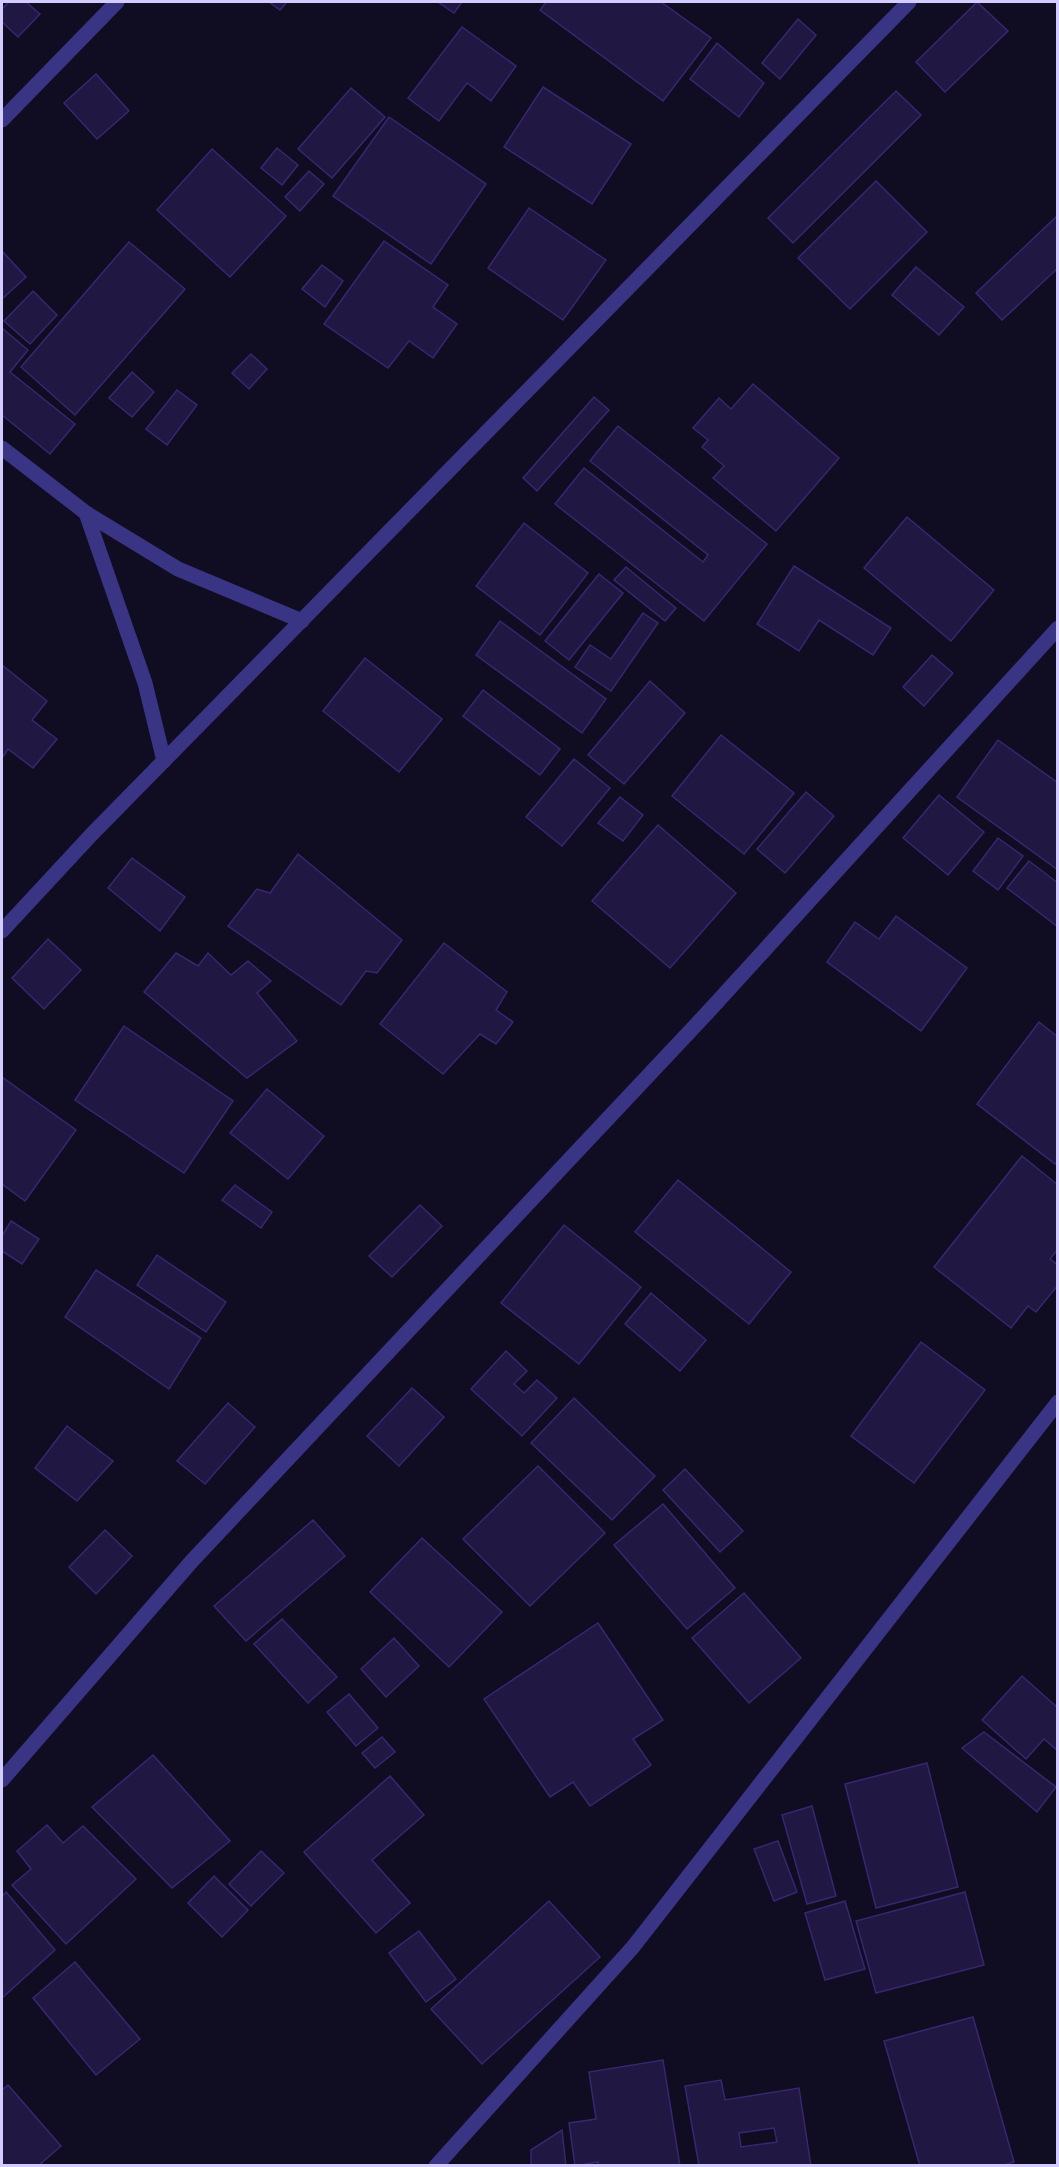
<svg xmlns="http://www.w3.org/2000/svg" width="1059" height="2167" viewBox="0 0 1059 2167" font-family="Cabin,sans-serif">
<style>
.building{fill:#211743;stroke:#382770;stroke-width:1.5;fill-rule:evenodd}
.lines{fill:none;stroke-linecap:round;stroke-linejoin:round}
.minor{stroke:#393483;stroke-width:15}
</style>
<rect width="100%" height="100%" fill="#100c21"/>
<g class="building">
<polygon points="9,2 26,2 40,14 18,37 2,22 2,9"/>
<polygon points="269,2 287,2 280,10"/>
<polygon points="438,2 462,2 454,13"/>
<polygon points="546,2 661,2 711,38 663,101 540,10"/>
<polygon points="977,2 1008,31 945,92 916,62"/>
<polygon points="798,19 816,35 780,79 762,63"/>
<polygon points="462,27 516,66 491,101 467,83 439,121 408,98"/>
<polygon points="717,43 764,83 739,117 690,79"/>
<polygon points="96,74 129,111 97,139 64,103"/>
<polygon points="543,87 631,144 592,204 504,147"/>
<polygon points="351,88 385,117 332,178 298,149"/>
<polygon points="896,91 921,115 793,243 768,218"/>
<polygon points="389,117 486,184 431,264 333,196"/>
<polygon points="277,148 298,165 282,185 261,168"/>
<polygon points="212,149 286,216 230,277 157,210"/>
<polygon points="309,171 324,184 300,211 285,197"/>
<polygon points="876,181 927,232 850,309 798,258"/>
<polygon points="529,208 606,260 563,320 488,268"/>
<polygon points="1058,215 1058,268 1002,320 976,293"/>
<polygon points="384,241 448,285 433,307 457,324 433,358 409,341 388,368 324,324"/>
<polygon points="129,242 185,289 75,415 21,367"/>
<polygon points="2,251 26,277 2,299"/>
<polygon points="322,265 343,281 325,307 302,289"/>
<polygon points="916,267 964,307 939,335 892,295"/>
<polygon points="33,291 57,315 30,344 4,321"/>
<polygon points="2,328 28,350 10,372 75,424 50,454 2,415"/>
<polygon points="251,354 267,369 249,389 232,373"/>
<polygon points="132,372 154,392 132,417 109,398"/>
<polygon points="753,384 839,458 776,531 713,478 724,466 702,447 708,440 693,428 719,398 731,409"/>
<polygon points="177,390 197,405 167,445 146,429"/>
<polygon points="594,397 609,410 537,491 523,478"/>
<polygon points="618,426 767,544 704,621 555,504 584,468 703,562 708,555 590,461"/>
<polygon points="907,517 994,590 951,641 864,568"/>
<polygon points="524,523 588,573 540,635 476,586"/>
<polygon points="794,566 891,628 873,655 819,620 799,651 757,624"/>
<polygon points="626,567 676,608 665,621 614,580"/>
<polygon points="599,574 623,593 569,660 545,641"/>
<polygon points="643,613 658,623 611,691 575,667 590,645 611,659"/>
<polygon points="500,621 606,699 582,733 476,655"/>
<polygon points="932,655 953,673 924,706 903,687"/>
<polygon points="365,658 442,719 399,772 323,711"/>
<polygon points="2,665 47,701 32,720 57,739 33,768 8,749 2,758"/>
<polygon points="650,681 685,713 624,784 588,755"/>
<polygon points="483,690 560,749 540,775 463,716"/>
<polygon points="721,735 794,793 744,854 672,796"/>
<polygon points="998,740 1058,783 1058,870 957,797"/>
<polygon points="574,759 610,788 562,846 526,817"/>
<polygon points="806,792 834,816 785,873 757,849"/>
<polygon points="939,795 984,832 948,875 903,838"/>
<polygon points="620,797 643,815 623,841 598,823"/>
<polygon points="658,825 736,893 670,968 592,901"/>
<polygon points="998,838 1023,856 998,890 973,871"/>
<polygon points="298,854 402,940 377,973 366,971 341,1005 228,926 257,889 270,893"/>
<polygon points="132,858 185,897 160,931 108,888"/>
<polygon points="1029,861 1058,883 1058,927 1007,888"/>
<polygon points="896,916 967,968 921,1031 827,962 855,922 879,939"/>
<polygon points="48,939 81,970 44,1009 12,978"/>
<polygon points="444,943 507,992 496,1010 513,1022 496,1044 480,1034 443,1074 380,1024"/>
<polygon points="176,953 198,966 208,953 231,975 248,961 271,981 257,993 297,1041 247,1078 144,992"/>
<polygon points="1039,1022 1058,1037 1058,1161 1055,1164 977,1104"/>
<polygon points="124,1026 233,1101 184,1173 75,1100"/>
<polygon points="2,1077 76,1130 25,1201 2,1184"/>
<polygon points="267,1089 324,1136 288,1179 230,1133"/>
<polygon points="1022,1156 1058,1185 1058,1249 1050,1259 1058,1265 1058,1285 1036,1312 1028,1306 1011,1328 934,1267"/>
<polygon points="678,1180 791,1272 749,1324 635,1232"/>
<polygon points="235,1185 272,1212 261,1228 222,1200"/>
<polygon points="420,1205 442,1226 392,1277 369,1256"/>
<polygon points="11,1221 39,1239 22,1264 2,1251 2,1236"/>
<polygon points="564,1225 641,1287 579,1364 501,1303"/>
<polygon points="157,1255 226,1302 206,1332 137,1285"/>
<polygon points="96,1270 201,1338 169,1389 65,1317"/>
<polygon points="651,1293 706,1340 680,1371 625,1324"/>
<polygon points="921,1342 985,1390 914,1483 851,1436"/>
<polygon points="506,1351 527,1371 514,1384 524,1393 537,1380 557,1398 522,1436 471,1389"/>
<polygon points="412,1388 444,1417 399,1466 367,1436"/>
<polygon points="574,1398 655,1476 612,1520 531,1443"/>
<polygon points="228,1403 255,1427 205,1484 177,1461"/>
<polygon points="67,1426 113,1461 77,1501 35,1468"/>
<polygon points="538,1466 605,1533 530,1606 463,1539"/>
<polygon points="685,1469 743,1531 720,1552 663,1490"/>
<polygon points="663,1504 735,1588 687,1629 614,1545"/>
<polygon points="313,1520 345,1556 246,1641 214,1606"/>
<polygon points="105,1530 132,1556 96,1594 69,1567"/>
<polygon points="422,1538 502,1612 449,1667 370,1592"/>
<polygon points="744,1593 801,1658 749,1703 692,1638"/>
<polygon points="282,1619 337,1677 308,1703 254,1644"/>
<polygon points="598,1623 663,1720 633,1739 651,1765 590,1806 573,1782 550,1797 484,1699"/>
<polygon points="394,1638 419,1666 386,1697 361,1669"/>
<polygon points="1022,1676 1058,1708 1058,1751 1044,1739 1026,1759 982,1720"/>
<polygon points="349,1694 378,1728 356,1746 327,1712"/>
<polygon points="984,1732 1056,1787 1037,1812 962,1748"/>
<polygon points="382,1737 395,1752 375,1768 362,1753"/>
<polygon points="153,1755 230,1841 172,1888 92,1807"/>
<polygon points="927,1763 958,1887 876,1908 845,1784"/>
<polygon points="390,1776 424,1815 372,1860 410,1903 376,1933 304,1852"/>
<polygon points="812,1806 836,1896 807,1904 782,1815"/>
<polygon points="47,1825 63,1843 83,1826 136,1879 66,1944 12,1885 31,1869 17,1851"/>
<polygon points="778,1841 797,1892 774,1901 754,1849"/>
<polygon points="261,1851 284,1873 251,1906 229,1884"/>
<polygon points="214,1876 248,1910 222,1937 188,1903"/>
<polygon points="6,1892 55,1950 2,1998 2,1896"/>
<polygon points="965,1892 984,1965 876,1993 856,1921"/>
<polygon points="549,1901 600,1957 482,2064 431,2009"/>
<polygon points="845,1901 865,1969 825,1980 805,1913"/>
<polygon points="419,1931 456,1979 426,2002 389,1953"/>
<polygon points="75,1962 140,2039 96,2075 33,1998"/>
<polygon points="973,2017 1014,2162 1001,2166 920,2166 884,2041"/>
<polygon points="663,2060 680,2166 598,2166 598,2162 575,2166 569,2123 596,2119 589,2072"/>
<path d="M721 2080 725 2100 799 2088 811 2166H699L685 2086ZM774 2128 777 2142 741 2147 739 2133Z"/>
<polygon points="8,2085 61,2146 38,2166 2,2166 2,2090"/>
<polygon points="562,2130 566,2166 531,2166 531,2150"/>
</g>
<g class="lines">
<g class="minor">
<polyline points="2,120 117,2"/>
<polyline points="2,448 86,513 178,569 302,621"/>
<polyline points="86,513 145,683 164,761"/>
<polyline points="2,931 92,834 909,2"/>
<polyline points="2,1780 191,1562 708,1012 1058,628"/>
<polyline points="436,2166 633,1947 1058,1402"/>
</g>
</g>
<rect width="1059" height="2167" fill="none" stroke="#d3ccff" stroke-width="6"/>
</svg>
